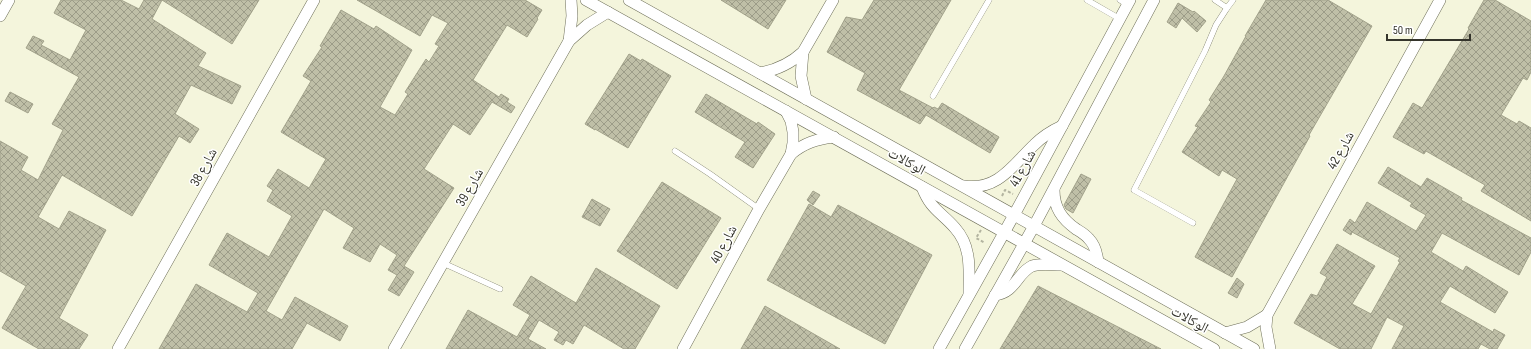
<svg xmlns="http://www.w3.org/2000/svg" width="1531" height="349" viewBox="0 0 1531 349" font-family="'Sofia Sans Condensed','Noto Naskh Arabic',sans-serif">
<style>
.building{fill:url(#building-cross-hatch);stroke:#a2a28b}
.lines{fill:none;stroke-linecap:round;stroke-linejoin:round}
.service-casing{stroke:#6e6f59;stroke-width:6}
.minor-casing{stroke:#6e6f59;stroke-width:12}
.path{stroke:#b3b4a0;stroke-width:2;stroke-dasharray:3 2;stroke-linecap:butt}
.service{stroke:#fff;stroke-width:5.5}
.minor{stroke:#fff;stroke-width:11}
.labels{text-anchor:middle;stroke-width:3;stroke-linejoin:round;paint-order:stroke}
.street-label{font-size:14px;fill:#34342b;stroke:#fff}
</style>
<defs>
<pattern id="building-cross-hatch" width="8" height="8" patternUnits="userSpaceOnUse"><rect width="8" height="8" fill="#bfbfa7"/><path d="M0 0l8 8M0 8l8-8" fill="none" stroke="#9c9c88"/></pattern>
</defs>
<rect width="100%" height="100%" fill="#f4f5dc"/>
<g class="building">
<polygon points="61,0 121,0 139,9 144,0 162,0 152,19 206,53 198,66 241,86 232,104 191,85 175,114 199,129 190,143 179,136 132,216 62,175 38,217 59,229 69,211 106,230 59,318 88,335 79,349 39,349 2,328 26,286 0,271 0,141 28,157 21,170 38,180 63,130 52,124 79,77 26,48 33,36 44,41 41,45 70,60 86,30 54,13"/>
<polygon points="162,0 259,0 232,44"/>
<polygon points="357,0 525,0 542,10 537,18 538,19 527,37 507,25 473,80 499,97 501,94 509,99 507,102 515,107 511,113 492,102 470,135 453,124 424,169 454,188 404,266 414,272 399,296 388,290 397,275 388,270 397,255 380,244 370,262 343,248 354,228 324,209 266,311 282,320 295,297 348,326 340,341 307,323 292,349 159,349 196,284 247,312 258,293 209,265 227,233 269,257 292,216 267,201 273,190 267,186 278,169 309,188 326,159 281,132 311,81 303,76 322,47 320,46 341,10 374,29 376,26 412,50 380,107 395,115 408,94 405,92 426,59 429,62 439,46 435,44 448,23 432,15 420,36"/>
<polygon points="721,0 786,0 768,29"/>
<polygon points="874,0 951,0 899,90 933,108 934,107 938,109 942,103 999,137 990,153 926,115 920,124 857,90 865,73 827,52 846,17 862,20"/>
<polygon points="1266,0 1328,0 1372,26 1309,135 1310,136 1232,277 1195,257 1237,179 1222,170 1219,176 1182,152 1198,127 1195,126 1211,102 1209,100 1224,76 1246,36 1245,36"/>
<polygon points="1484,0 1495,0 1531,21 1531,72 1527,80 1523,78 1501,115 1517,124 1519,121 1531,128 1531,221 1481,191 1485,185 1426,151 1424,154 1393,137 1413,103 1422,108 1469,29 1468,28"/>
<polygon points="1178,3 1193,12 1194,11 1206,21 1197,32 1182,18 1176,28 1167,22"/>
<polygon points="629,54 641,61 642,59 671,76 628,148 595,129 595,130 585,124"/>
<polygon points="10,92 33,104 28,113 5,101"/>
<polygon points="706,94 757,124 758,122 775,134 753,168 735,157 745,142 695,112"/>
<polygon points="1388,167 1421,187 1427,178 1462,198 1461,200 1531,238 1531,252 1519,275 1442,233 1431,252 1463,271 1466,266 1508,292 1495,313 1450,286 1440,302 1493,332 1494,329 1505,335 1497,349 1490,349 1481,344 1478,349 1392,349 1404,326 1387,317 1371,349 1340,349 1294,323 1311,294 1317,296 1327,277 1320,273 1337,244 1375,266 1352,304 1371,314 1400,262 1398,261 1400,258 1352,232 1351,235 1343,230 1350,219 1355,223 1367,202 1416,231 1426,215 1410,206 1412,203 1378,183"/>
<polygon points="1081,174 1091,179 1073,213 1066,209 1064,205"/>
<polygon points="662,182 721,218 677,289 617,251"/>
<polygon points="813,191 820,195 813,205 807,200"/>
<polygon points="592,199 610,209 600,226 582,217"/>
<polygon points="809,204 831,217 838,205 932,255 885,344 767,280"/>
<polygon points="596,268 660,306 635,349 624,349 584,325 573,344 566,340 563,345 554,340 559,332 539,320 528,339 546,349 446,349 468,310 517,337 530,315 513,305 531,276 576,303"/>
<polygon points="1237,278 1244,284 1237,298 1228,293"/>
<polygon points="1038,286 1161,349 1000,349"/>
<polygon points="765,306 840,349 741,349"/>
</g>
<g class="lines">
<g class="service-casing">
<g id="service">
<polyline points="1087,0 1120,19"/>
<polyline points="1120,0 1128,5"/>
<polyline points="1215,0 1227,8 1233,0"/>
<polyline points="933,96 989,0"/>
<polyline points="675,151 710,174 759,209"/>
<polyline points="1193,223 1134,190 1205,51 1216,25 1227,8"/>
<polyline points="443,263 500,289"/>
</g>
</g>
<g class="minor-casing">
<g id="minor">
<polyline points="586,0 1214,349"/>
<polyline points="629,0 1254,349"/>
<polyline points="0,16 9,0"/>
<polyline points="569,41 572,16 571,0"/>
<polyline points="803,52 801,76 806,99"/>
<path d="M760 73C777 70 790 64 803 52L833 0"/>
<path d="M791 154C804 143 817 139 834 137"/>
<path d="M964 186C998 191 1013 165 1034 145 1042 137 1051 131 1062 126"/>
<path d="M922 187C931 210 940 211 955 228 972 247 969 270 969 293"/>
<path d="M1054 190C1054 208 1062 219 1076 229 1081 232 1085 234 1089 239 1095 245 1097 253 1098 262"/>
<path d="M995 295C1016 292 1016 274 1032 266 1041 263 1052 265 1061 265"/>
<polyline points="1225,333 1247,327 1267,315"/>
<polyline points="118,349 314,0"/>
<polyline points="394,349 569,41 587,25 608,12"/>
<polyline points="683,349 759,209 791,154 793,143 793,132 791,121 786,111"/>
<polyline points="939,349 1014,215 1130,0"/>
<polyline points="965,349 1034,226 1154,0"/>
<polyline points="1270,349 1266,327 1267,315 1440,0"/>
</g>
</g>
<g class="path">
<polyline points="1002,196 1005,190 1013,194"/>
<polyline points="981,230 976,238 985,243"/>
</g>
<use href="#service" class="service"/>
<use href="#minor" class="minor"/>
</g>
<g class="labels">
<g class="street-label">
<text transform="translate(1340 150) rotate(-61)" y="5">شارع 42</text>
<text transform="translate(907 161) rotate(29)" y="5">الوكالات</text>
<text transform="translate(203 167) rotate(-61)" y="5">شارع 38</text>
<text transform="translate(1022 168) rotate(-61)" y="5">شارع 41</text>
<text transform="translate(469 187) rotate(-60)" y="5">شارع 39</text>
<text transform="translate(723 244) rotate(-62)" y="5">شارع 40</text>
<text transform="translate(1190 319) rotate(29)" y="5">الوكالات</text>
</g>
</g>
<path d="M1387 34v6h83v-6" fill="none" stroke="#34342b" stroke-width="2"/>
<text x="1393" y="34" font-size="12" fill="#34342b" stroke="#ffffff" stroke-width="3" paint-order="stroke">50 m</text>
</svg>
